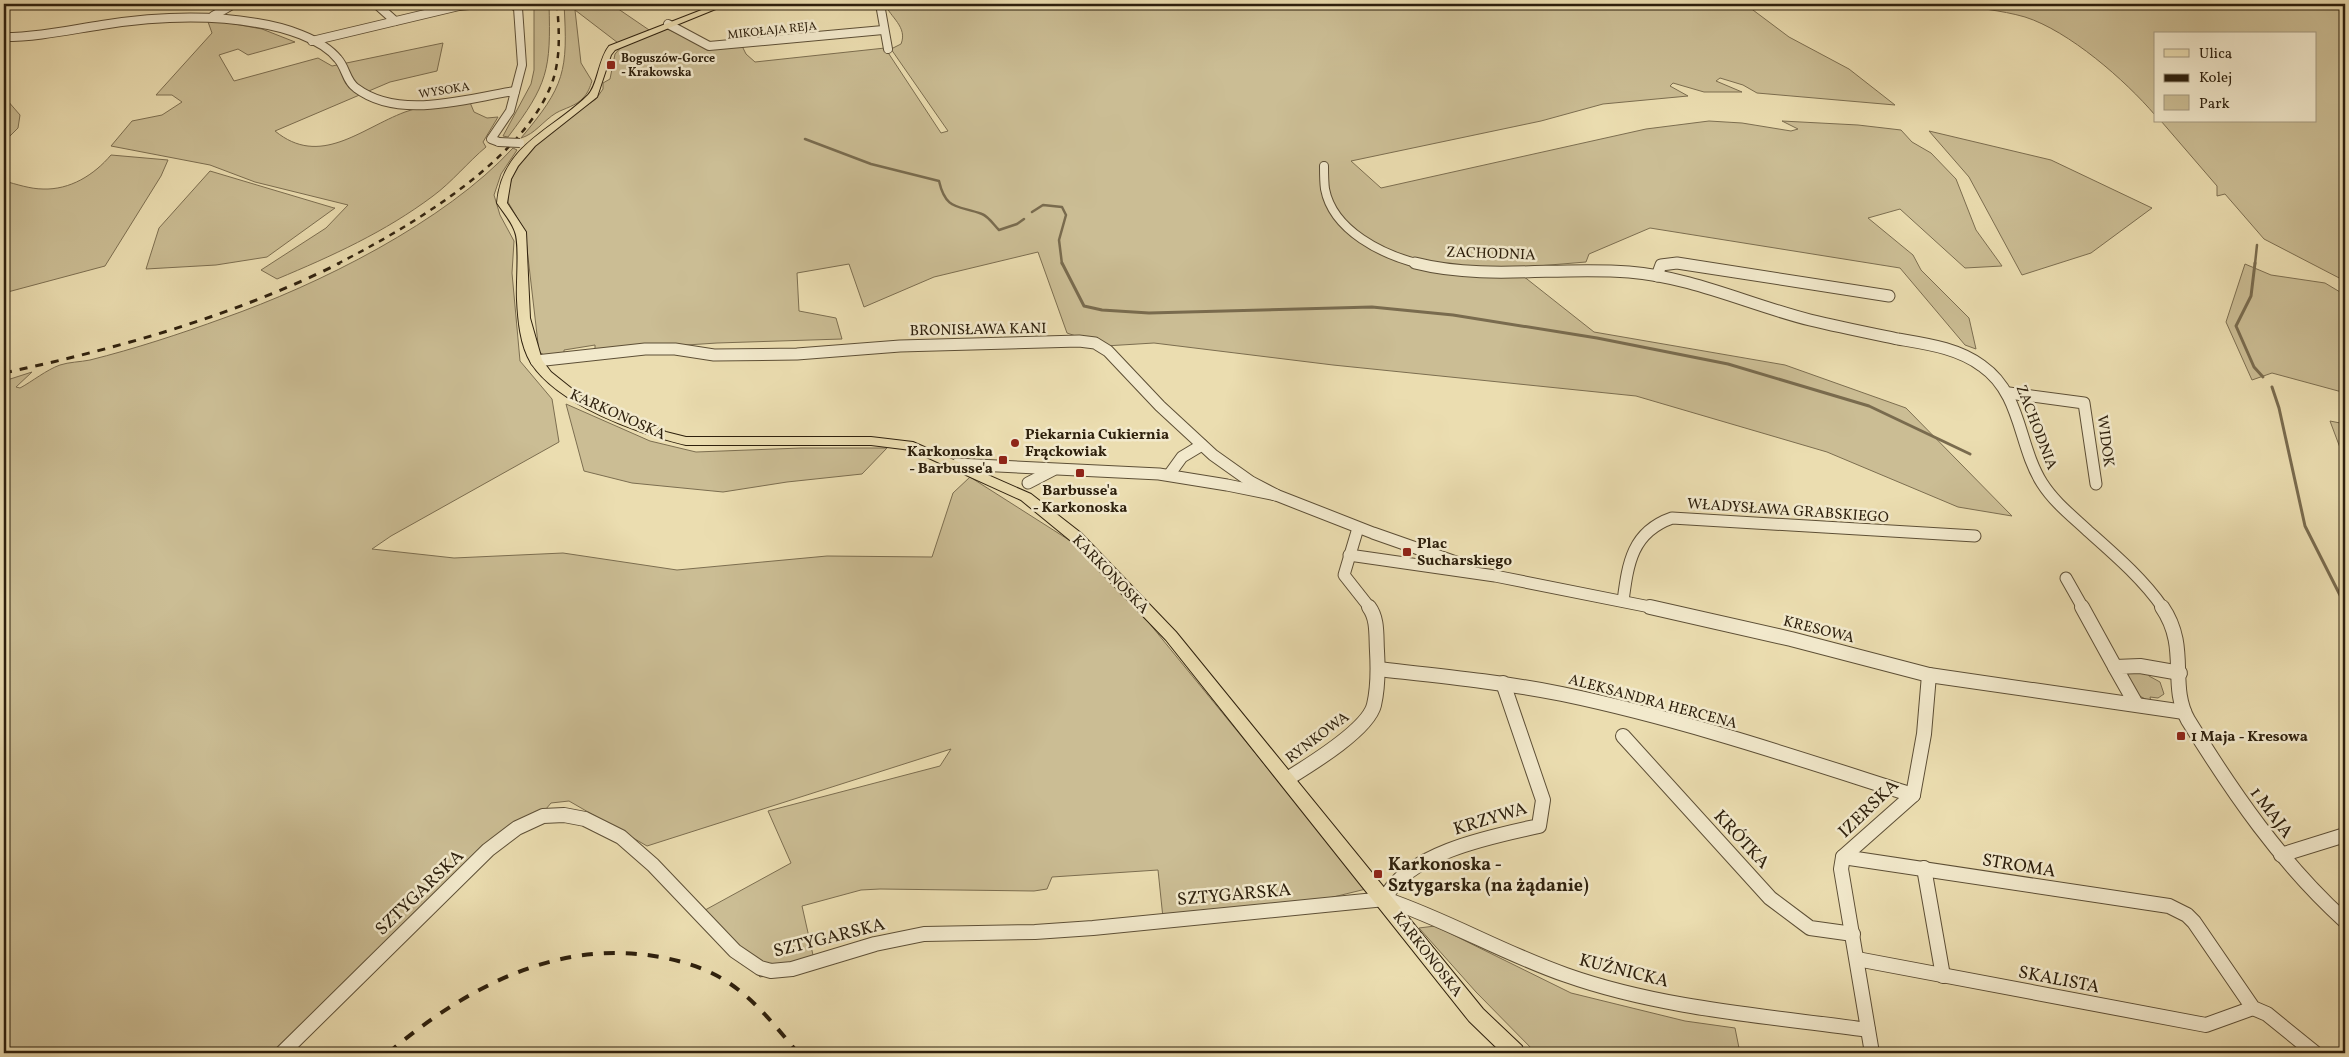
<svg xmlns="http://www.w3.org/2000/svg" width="2349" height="1057" viewBox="0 0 2349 1057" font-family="Vollkorn,serif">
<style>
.green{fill:#cbbd94;stroke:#7c6e50}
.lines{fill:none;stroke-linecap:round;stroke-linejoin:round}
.stream-far1{stroke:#796b4e;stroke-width:2.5}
.stream{stroke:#796b4e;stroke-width:3}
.minor-far2-casing{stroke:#5d4f36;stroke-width:10}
.minor-far1-casing{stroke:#5d4f36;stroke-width:13}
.minor-casing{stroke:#5d4f36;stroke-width:16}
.major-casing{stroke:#2e200d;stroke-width:2}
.minor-far2{stroke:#f2e9cc;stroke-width:8}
.minor-far1{stroke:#f2e9cc;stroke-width:11}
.minor{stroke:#f2e9cc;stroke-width:14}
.major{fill:#ebddb0;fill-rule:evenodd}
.rail-far2{stroke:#2e200d;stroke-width:2.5;stroke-dasharray:6 6;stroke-linecap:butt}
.rail-far1{stroke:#2e200d;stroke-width:3;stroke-dasharray:8 8;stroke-linecap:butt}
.rail{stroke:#2e200d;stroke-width:4;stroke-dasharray:11 11;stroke-linecap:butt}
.minor-bridge-casing{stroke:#5d4f36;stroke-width:10;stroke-linecap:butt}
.minor-bridge{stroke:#f2e9cc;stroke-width:8}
.poi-dot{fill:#8f2418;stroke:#f2e9cc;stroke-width:2}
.labels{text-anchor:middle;stroke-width:5;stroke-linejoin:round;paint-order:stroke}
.far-street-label{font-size:12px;fill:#2e200d;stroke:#f2e9cc}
.far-poi-label{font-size:12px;font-weight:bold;fill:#2e200d;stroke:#f2e9cc;text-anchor:start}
.street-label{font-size:15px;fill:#2e200d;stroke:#f2e9cc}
.poi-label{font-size:15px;font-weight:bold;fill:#2e200d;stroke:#f2e9cc;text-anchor:start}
.near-street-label{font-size:18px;fill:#2e200d;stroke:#f2e9cc}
.near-poi-label{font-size:18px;font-weight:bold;fill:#2e200d;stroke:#f2e9cc;text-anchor:start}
</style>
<rect width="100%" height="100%" fill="#ebddb0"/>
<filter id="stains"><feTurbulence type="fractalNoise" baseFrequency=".004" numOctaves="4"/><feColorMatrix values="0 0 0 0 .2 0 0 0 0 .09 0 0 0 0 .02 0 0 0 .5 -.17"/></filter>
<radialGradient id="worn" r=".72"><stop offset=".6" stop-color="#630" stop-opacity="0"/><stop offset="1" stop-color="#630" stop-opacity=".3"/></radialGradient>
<g class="green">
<path d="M534 4H549C551 70 548 84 508 137L503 136 531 84 534 70Z"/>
<path d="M564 4H611L655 34 667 29 708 47 742 46 746 54 755 62 885 48 941 133 948 131 891 49 901 44C908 27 890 17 885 4H1745L1789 37 1849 69 1895 105 1757 93 1743 85 1720 78 1716 81 1742 92H1704L1673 83 1670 86 1688 96 1603 104 1541 121 1351 161 1381 188 1646 129 1709 121 1742 123 1791 131 1798 129 1782 121 1858 125 1901 130 1912 142 1931 153 1956 179 1976 230 2002 266 1965 268 1900 209 1868 218 1913 255 1921 270 1969 318 1976 349 1965 345 1900 268 1650 228 1589 254 1586 262 1513 268 1594 332 1785 365 1906 408 2012 516 1958 507 1827 452 1636 396 1333 365 1154 343 1105 346 1067 333 1038 252 934 277 864 307 849 264 797 273 799 311 836 318 842 339 717 343 595 351V345L564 350V355L546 356 539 352 525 231 508 202V191L512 178 522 160 544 135 596 99 603 89V83L610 79 615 54 622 46 575 10 581 63 592 81C590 87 588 93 583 98 576 106 565 108 556 113 543 121 535 134 521 138 565 86 568 71 564 4Z"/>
<path d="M1950 4H2345V281L2264 239 2225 194 2217 196V186L2161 121H2315V34H2155V115C2125 80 2069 31 2025 17 2001 10 1974 8 1950 4Z"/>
<path d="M207 19 262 29 295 42 248 55 238 49 219 55 234 81 318 58 332 66 443 43 437 71 390 82 275 131C320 168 360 129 405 112 424 105 448 104 469 100L474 112 487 118 498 117 483 142 486 147C468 162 452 182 433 196 385 232 332 256 277 279L261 270 326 228 348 205 255 182 210 165 111 146 132 121 162 115 182 102 172 95H156L212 33Z"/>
<polygon points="4,99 7,100 20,115 18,128 4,142"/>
<polygon points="1929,131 2051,160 2152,208 2091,253 2022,275 1969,177"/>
<path d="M513 148 517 150 501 174 494 195 500 215 514 241 512 273 520 361 552 399 559 442 391 536 372 549 454 558 563 553 677 570 827 556 932 557 953 493 970 477 1069 540 1132 602 1366 889 1321 900 1163 918 1158 870 1052 877 1047 889 1034 891 880 889 861 890 802 906 815 964 760 977 696 915 791 863 768 811 940 766 951 749 647 846 569 801 551 803 535 822 494 839 275 1053H4V381L32 372 16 387 20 388C33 381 46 370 60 365 69 362 80 362 90 360 134 349 180 334 224 318 318 285 445 222 513 148Z"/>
<path d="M111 155 168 160 161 176 105 266 4 293V181C16 184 30 189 43 189 70 190 94 175 111 155Z"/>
<polygon points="210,171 334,208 335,208 267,257 216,265 146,269 159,228"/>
<polygon points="2245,264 2271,275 2325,283 2345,295 2345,396 2342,392 2272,373 2252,380 2226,322"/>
<polygon points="566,404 650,441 696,452 801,448 887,448 862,474 787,482 723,492 632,483 584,471"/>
<polygon points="2330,421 2345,424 2345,461"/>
<polygon points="2147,670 2149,676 2160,682 2164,694 2158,698 2150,697 2151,702 2136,694 2126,677 2128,673"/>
<polygon points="1435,926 1571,993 1685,1021 1735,1028 1740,1053 1536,1053 1476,992 1419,928"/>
</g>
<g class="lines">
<g class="stream-far1">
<path d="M805 139 871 164 939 181C946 211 958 205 982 214 988 216 994 225 999 230L1017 224 1024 219"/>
<polyline points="1032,212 1043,205 1062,207 1066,215 1059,240 1062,264"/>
<polyline points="2255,264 2257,245"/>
</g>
<g class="stream">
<polyline points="1062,263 1084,306 1102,310 1149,313 1372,307 1453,315 1597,338 1728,364 1869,406 1970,454"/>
<polyline points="2255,263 2251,296 2236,326 2254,367 2263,377"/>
<polyline points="2272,387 2279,408 2305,526 2345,605"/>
</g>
<g class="minor-far2-casing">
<g id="minor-far2">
<polyline points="376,4 395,21"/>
<polyline points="880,4 888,49"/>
<polyline points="213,16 234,4"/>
<polyline points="668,24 709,46 883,30"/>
<path d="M4 37C37 37 69 30 102 25 153 17 205 14 257 23 283 27 321 38 338 59 346 68 346 81 356 88 400 121 467 98 515 91"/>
<polyline points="312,41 459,6 479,4"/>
<polyline points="499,142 491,139 510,111 522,65 518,8 512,4"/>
<path d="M1324 166C1324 173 1324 182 1325 189 1333 231 1383 255 1420 264"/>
<polyline points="1668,264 1684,264"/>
</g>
</g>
<g class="minor-far1-casing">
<g id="minor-far1">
<path d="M1415 263C1486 281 1558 266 1629 272 1692 277 1750 305 1810 320 1839 327 1869 333 1898 339 1927 344 1958 348 1982 366 2022 394 2018 445 2042 483 2054 502 2072 516 2088 531 2115 555 2143 579 2163 608"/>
<polyline points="1657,276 1661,265 1677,263 1889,296"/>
<polyline points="536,361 645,349 675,349 714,355 797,354 900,346 1079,341 1095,343 1108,351 1160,406 1213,455 1251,482 1276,495"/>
<polyline points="2009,393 2084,403 2096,484"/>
<polyline points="957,464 1159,474 1227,485 1276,495 1373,533 1470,567"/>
<polyline points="1169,475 1182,457 1202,445"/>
<polyline points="1028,483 1053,470"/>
<polyline points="1358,528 1344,575 1370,608"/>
<polyline points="1349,555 1495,576 1655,608"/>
<polyline points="2066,578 2083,608"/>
<path d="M1623 601C1628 563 1632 532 1672 518L1975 536"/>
</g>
</g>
<g class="minor-casing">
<g id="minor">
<polyline points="1650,607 1791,639 1929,675 2184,712"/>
<polyline points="2082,607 2115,667"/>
<path d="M2162 607C2190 648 2168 684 2188 720 2233 793 2281 863 2345 921"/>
<path d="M1378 669C1440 676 1502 682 1562 694 1682 719 1797 758 1913 795"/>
<polyline points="2136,704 2115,667 2140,666 2180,673"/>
<polyline points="1623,736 1770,898 1810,928 1853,934"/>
<path d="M1287 779C1308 766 1368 730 1374 705 1378 688 1378 668 1377 651 1376 636 1378 619 1369 607"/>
<polyline points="2281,855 2345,835"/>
<polyline points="1843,857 2169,906 2187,915 2194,922 2253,1008 2267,1014 2315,1053"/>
<polyline points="1924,868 1943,976"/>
<path d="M1385 899C1406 853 1493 836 1539 826L1543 800 1503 683"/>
<polyline points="1857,959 2206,1025 2253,1008"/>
<path d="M282 1053 488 850 517 828 543 816 564 815 585 819 621 837 653 865 735 951 760 968 771 971 792 969 875 944 924 934 1035 932 1093 928 1385 899C1447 920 1505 954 1566 975 1662 1009 1768 1016 1868 1030"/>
<polyline points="1872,1053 1841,869 1843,857 1913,795 1924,734 1929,675"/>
</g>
</g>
<g class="major-casing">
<path id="major" d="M717 4H728L615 50 611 55 597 97 535 146 518 166 511 179 507 203 526 232 530 318 542 360 551 372 581 396 666 432 686 437H871L913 442 1031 494 1081 533 1176 632 1483 1009 1522 1046 1524 1053H1502L1469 1021 1166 640 1071 541 1021 500 911 450 871 445H686C639 434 558 405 531 363 520 345 518 320 517 300 516 283 520 244 515 232 512 222 503 212 497 203 502 144 552 131 588 95 598 85 598 60 609 46Z"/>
</g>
<use href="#minor-far2" class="minor-far2"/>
<use href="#minor-far1" class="minor-far1"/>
<use href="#minor" class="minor"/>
<use href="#major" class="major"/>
<path class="rail-far2" d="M337 264C408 228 526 159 553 80 561 55 559 29 557 4"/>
<path class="rail-far1" d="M4 373C120 348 233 316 340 263"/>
<path class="rail" d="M388 1053C463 990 553 940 654 956 680 960 707 968 729 983 756 1001 777 1028 798 1053"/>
<g class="minor-bridge-casing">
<polyline id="minor-bridge" points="499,142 520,143"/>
</g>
<use href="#minor-bridge" class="minor-bridge"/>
</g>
<g class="poi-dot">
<rect x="606" y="60" width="10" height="10" rx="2.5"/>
<circle cx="1015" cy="443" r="5"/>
<rect x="998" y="455" width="10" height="10" rx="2.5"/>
<rect x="1075" y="468" width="10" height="10" rx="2.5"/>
<rect x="1402" y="547" width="10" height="10" rx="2.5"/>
<rect x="2176" y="731" width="10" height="10" rx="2.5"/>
<rect x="1373" y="869" width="10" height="10" rx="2.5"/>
</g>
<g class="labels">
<g class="far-street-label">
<text transform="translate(772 30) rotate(-6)" y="4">MIKOŁAJA REJA</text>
<text transform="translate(444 90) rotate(-9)" y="4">WYSOKA</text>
</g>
<g class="far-poi-label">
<text x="621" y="62">Boguszów-Gorce<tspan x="621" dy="14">- Krakowska</tspan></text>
</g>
<g class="street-label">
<text transform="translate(1491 253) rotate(2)" y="5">ZACHODNIA</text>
<text transform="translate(978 329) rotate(-1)" y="5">BRONISŁAWA KANI</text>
<text transform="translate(618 414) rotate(24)" y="5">KARKONOSKA</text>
<text transform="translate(2037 427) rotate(69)" y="5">ZACHODNIA</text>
<text transform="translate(2106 441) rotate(82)" y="5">WIDOK</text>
<text transform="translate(1788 510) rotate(4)" y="5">WŁADYSŁAWA GRABSKIEGO</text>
<text transform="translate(1111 574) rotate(46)" y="5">KARKONOSKA</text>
<text transform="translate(1819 629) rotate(14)" y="5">KRESOWA</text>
<text transform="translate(1653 701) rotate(15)" y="5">ALEKSANDRA HERCENA</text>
<text transform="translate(1317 737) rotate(-37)" y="5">RYNKOWA</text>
<text transform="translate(1428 954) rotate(52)" y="5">KARKONOSKA</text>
</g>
<g class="poi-label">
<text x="1025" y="439">Piekarnia Cukiernia<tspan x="1025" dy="17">Frąckowiak</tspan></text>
<text x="993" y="456" text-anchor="end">Karkonoska<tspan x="993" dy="17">- Barbusse'a</tspan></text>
<text x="1080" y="495" text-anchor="middle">Barbusse'a<tspan x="1080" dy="17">- Karkonoska</tspan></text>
<text x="1417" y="548">Plac<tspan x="1417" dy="17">Sucharskiego</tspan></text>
<text x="2191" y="741">1 Maja - Kresowa</text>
</g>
<g class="near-street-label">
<text transform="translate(1868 808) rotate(-44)" y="6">IZERSKA</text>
<text transform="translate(2272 812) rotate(53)" y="6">1 MAJA</text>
<text transform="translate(1490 818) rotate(-17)" y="6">KRZYWA</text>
<text transform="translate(1742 839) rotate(47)" y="6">KRÓTKA</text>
<text transform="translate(2019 865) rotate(9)" y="6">STROMA</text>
<text transform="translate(419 892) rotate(-44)" y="6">SZTYGARSKA</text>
<text transform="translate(1234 894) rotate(-5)" y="6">SZTYGARSKA</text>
<text transform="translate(829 937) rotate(-14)" y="6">SZTYGARSKA</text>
<text transform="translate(1624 970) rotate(14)" y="6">KUŹNICKA</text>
<text transform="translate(2059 979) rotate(11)" y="6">SKALISTA</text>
</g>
<g class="near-poi-label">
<text x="1388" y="870">Karkonoska -<tspan x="1388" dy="21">Sztygarska (na żądanie)</tspan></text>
</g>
</g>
<rect width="2349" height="1057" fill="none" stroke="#ebddb0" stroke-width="20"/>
<rect x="5" y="5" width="2339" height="1047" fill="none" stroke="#2e200d" stroke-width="2.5"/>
<rect x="10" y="10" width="2329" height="1037" fill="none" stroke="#2e200d"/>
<rect x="2154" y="32" width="162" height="90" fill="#f2e9cc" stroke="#a49980"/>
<rect x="2164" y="49" width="25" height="8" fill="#ebddb0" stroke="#a49980"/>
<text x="2199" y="58" font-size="15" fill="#2e200d">Ulica</text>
<rect x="2164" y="74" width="25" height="8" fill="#2e200d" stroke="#a49980"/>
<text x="2199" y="82" font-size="15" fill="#2e200d">Kolej</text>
<rect x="2164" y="95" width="25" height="15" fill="#cbbd94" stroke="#a49980"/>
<text x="2199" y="108" font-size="15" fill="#2e200d">Park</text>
<rect width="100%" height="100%" filter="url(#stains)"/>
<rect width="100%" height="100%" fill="url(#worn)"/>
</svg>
